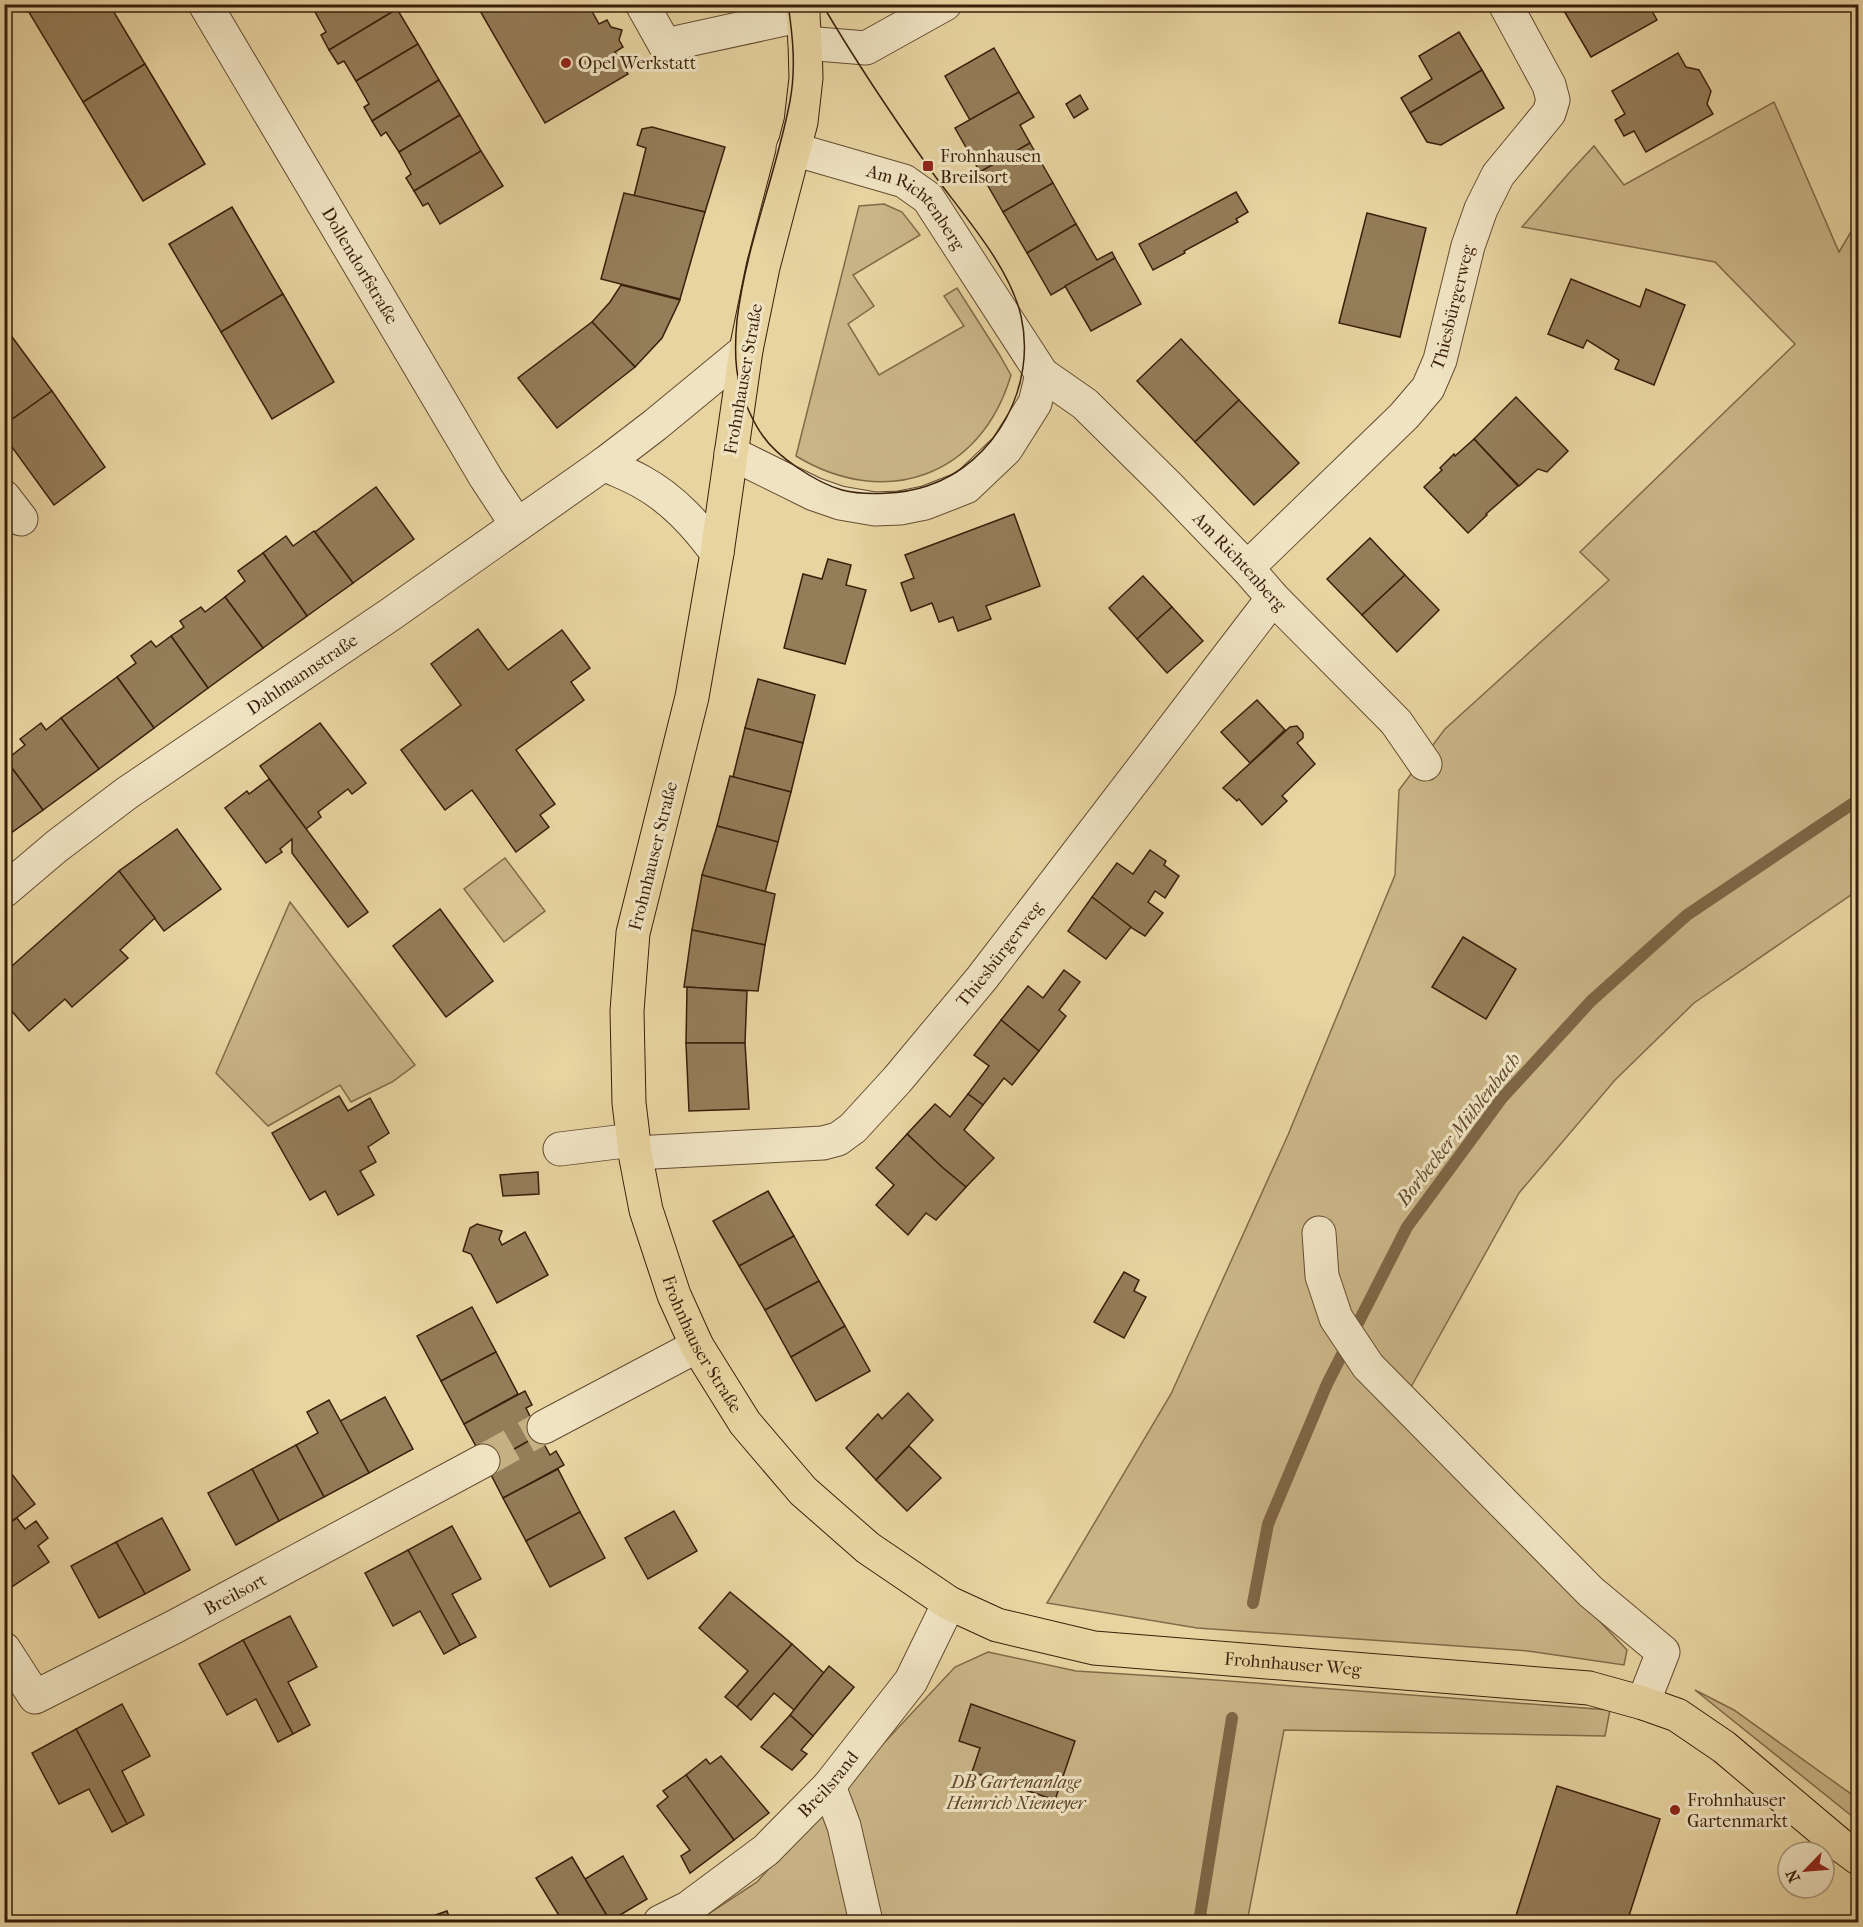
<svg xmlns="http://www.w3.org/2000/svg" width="1863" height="1927" viewBox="0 0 1863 1927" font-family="'IM FELL French Canon',serif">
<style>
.green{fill:#cab587;stroke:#826a48;stroke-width:1.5}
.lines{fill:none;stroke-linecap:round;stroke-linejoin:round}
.stream{stroke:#7e6646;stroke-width:12}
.building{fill:#947d59;stroke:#3a1f0a;stroke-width:1.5}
.minor-tunnel{stroke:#c4b083;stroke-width:33;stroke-dasharray:33 16;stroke-linecap:butt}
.minor-casing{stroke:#654c30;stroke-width:35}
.major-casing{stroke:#3a1f0a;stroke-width:35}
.minor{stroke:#efe3c2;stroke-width:33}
.major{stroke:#e7d4a1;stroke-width:33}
.tram{stroke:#3a1f0a;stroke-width:1.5}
.poi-dot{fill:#8f2418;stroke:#efe3c2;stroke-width:2}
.labels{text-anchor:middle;stroke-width:6;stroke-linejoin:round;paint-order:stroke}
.poi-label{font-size:18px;fill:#3a1f0a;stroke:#efe3c2;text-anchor:start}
.street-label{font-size:18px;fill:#3a1f0a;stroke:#efe3c2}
.park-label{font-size:18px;font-style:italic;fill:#5e4429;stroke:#efe3c2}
.water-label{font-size:20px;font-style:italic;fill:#62492d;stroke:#efe3c2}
</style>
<rect width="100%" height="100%" fill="#e7d4a1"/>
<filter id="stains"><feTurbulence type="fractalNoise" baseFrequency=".00333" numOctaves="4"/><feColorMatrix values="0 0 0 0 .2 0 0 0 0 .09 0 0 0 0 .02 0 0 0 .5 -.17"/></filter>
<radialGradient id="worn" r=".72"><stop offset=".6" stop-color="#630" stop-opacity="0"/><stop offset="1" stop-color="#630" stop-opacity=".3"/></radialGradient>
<g class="green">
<polygon points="1774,102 1839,252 1858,220 1858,890 1694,1003 1615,1080 1519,1193 1411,1387 1402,1414 1627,1650 1624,1665 1528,1651 1197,1628 1047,1603 1171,1394 1288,1135 1395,875 1399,790 1445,729 1609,580 1580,552 1795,344 1715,262 1522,227 1569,173 1594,146 1624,185"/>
<path d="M884 204 902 212 920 235 853 275 874 306 848 324 879 375 964 326 944 296 957 288 999 354 1011 375C981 477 885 510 796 456L859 206Z"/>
<polygon points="505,858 545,911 504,942 464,889"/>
<polygon points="290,902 415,1065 392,1082 351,1102 340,1085 268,1126 216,1073"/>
<polygon points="988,1652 1076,1671 1188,1678 1610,1710 1605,1736 1284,1730 1247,1922 696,1922 757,1882 837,1793 955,1667"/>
<polygon points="1695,1690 1734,1710 1858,1799 1858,1821"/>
</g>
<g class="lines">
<g class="stream">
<polyline points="1253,1603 1268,1524 1327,1384 1407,1227 1502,1098 1591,1001 1687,915 1858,800"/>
<polyline points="1199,1922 1232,1718"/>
</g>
</g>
<g class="building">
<polygon points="24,4 109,4 145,64 83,102"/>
<polygon points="328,4 394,4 397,9 329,50 321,35 326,32 315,12"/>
<polygon points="476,4 588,4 599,24 607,20 611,27 622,30 619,40 623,47 615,52 628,74 545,123"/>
<polygon points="1560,4 1648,4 1657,20 1591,57"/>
<polygon points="397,9 418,44 356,81 344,61 338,64 329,50"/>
<polygon points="1459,32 1482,70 1410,113 1401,98 1432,79 1419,56"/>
<polygon points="418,44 439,80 372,121 364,107 369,104 356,81"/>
<polygon points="994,48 1019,92 970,120 945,76"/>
<polygon points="1678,53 1686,67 1699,70 1711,91 1707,104 1713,114 1646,152 1634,131 1624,136 1615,120 1625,114 1612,91"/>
<polygon points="145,64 205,164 143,201 83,102"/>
<polygon points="1482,70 1504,108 1441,145 1427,142 1410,113"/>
<polygon points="439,80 460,115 399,152 386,132 381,136 372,121"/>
<polygon points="1019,92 1034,117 1020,125 1030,143 980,172 955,128"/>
<polygon points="1080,95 1088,109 1074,118 1066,104"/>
<polygon points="460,115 481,151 414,191 406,178 411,174 399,152"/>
<polygon points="652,127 725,147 705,212 634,196 646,148 637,145 642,129"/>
<polygon points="1030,143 1053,183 1003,212 980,172"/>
<polygon points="481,151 503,186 440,224 428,203 423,206 414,191"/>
<polygon points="1053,183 1076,224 1027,253 1003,212"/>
<polygon points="1236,192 1248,212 1236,219 1238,222 1184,251 1185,253 1153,270 1139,244"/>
<polygon points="624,193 705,212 680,299 601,279"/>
<polygon points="232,207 283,294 221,332 169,244"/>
<polygon points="1367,213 1426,228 1400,337 1339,323"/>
<polygon points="1076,224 1097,260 1112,252 1115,258 1051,295 1027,253"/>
<polygon points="1115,258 1141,304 1091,331 1065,286"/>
<polygon points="1571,279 1640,307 1646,289 1685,305 1654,385 1615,369 1619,360 1587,340 1583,348 1548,334"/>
<polygon points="621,285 680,300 662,338 635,367 592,322 610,302"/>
<polygon points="283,294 334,382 272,419 221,332"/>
<polygon points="592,322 635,367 557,428 518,378"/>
<polygon points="4,326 52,391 4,425"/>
<polygon points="1181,339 1239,400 1195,442 1137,381"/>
<polygon points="52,391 105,467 54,505 4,436 4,425"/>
<polygon points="1516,397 1568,451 1547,472 1538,469 1519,486 1474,439"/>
<polygon points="1239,400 1299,463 1254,505 1195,442"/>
<polygon points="1474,439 1518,486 1486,514 1487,515 1468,533 1424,487 1442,470 1440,468 1454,454 1455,456"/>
<polygon points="376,487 414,539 353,583 315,532"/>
<polygon points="1014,514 1040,586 986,606 991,619 958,631 953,617 939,622 932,603 911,611 901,583 914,578 905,555"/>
<polygon points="314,531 353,583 307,616 263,553 286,536 293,546"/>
<polygon points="1370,538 1405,575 1362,615 1327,579"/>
<polygon points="263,553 307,616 263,648 225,597 245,581 238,571"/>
<polygon points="828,559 851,565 846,585 866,590 845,664 784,648 803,574 822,579"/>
<polygon points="1405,575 1439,610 1397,652 1362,615"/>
<polygon points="1143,576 1172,607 1137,639 1109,608"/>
<polygon points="225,597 263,648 208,688 171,636 184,627 180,621 201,607 205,612"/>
<polygon points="1172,607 1203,641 1167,673 1137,639"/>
<polygon points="478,629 508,670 562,630 590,668 571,682 584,700 516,750 555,804 540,815 549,827 516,852 472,790 445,810 401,750 461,705 431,664"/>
<polygon points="171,636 208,688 154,728 117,677 136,663 131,656 151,641 156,647"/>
<polygon points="117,677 154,728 99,769 61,718"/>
<polygon points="758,679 815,695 803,743 745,728"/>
<polygon points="1257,700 1285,730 1250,763 1221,732"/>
<polygon points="61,718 99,769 43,810 6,760 25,745 20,739 41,723 46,730"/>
<polygon points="320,723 366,783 352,794 348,789 318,812 321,817 306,829 260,766"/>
<polygon points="1297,726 1303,733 1303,738 1297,743 1315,764 1282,796 1287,801 1262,825 1239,799 1237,801 1223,788 1290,727"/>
<polygon points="745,728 803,743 791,792 733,777"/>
<polygon points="6,760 43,810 4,838 4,761"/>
<polygon points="730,776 791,792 778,842 717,826"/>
<polygon points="269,779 368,912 348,927 292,853 292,839 280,849 282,852 266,863 225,808 247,791 249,794"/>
<polygon points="717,826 778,842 765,892 702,875"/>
<polygon points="177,829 221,889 164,931 119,871"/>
<polygon points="1150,850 1166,861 1164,865 1179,876 1165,898 1155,891 1148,902 1163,913 1145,936 1130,927 1092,897 1117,863 1133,874"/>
<polygon points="119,871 155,918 120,950 128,958 72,1007 65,999 29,1031 4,1002 4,973"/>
<polygon points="702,875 775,894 765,945 692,930"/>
<polygon points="1092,897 1131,927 1106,959 1068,931"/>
<polygon points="440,909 493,981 446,1017 393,946"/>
<polygon points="692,930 765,945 758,991 684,987"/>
<polygon points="1463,937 1516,969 1486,1019 1432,987"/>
<polygon points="1064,970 1080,982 1059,1010 1066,1016 1039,1051 1001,1020 1028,986 1043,998"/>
<polygon points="687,987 747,991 745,1043 686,1043"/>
<polygon points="1001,1020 1039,1051 1012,1085 1004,1078 983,1105 968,1094 989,1066 974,1055"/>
<polygon points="686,1043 745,1043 749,1109 689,1111"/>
<polygon points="968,1094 983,1105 964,1130 994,1158 966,1187 943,1168 907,1134 935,1104 950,1117"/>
<polygon points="339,1096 348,1111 370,1098 389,1133 368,1147 376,1162 360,1171 374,1195 338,1215 325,1191 310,1200 272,1133"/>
<polygon points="907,1134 943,1168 966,1187 936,1220 926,1213 908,1235 876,1205 894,1185 876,1168"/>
<polygon points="538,1172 539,1194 503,1196 500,1175"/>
<polygon points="768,1191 794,1236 739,1266 713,1221"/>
<polygon points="477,1224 502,1231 499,1239 502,1245 525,1232 548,1275 497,1303 471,1254 463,1251 470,1228"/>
<polygon points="794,1236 819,1281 765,1310 739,1266"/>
<polygon points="1124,1272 1139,1280 1134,1291 1146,1297 1124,1338 1094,1322"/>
<polygon points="819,1281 845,1326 791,1357 765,1310"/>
<polygon points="472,1307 496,1352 441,1381 417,1336"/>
<polygon points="845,1326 870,1371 816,1401 791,1357"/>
<polygon points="496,1352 518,1394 464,1424 441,1381"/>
<polygon points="525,1391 532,1405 526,1408 539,1435 486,1465 464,1424"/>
<polygon points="908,1393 933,1420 876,1480 846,1448 878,1414 882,1419"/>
<polygon points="385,1397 413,1449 369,1473 340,1421"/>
<polygon points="329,1400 369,1473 324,1497 296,1445 318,1433 307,1412"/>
<polygon points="539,1435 550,1455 556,1451 564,1465 503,1498 486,1465"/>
<polygon points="296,1445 324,1497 279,1521 252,1469"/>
<polygon points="909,1446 941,1478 907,1511 876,1480"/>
<polygon points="4,1464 35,1504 4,1527"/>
<polygon points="252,1469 279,1521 236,1545 208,1493"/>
<polygon points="558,1469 580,1512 526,1541 503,1498"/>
<polygon points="674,1511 697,1551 648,1579 625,1538"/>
<polygon points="580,1512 605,1558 550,1587 526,1541"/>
<polygon points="17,1518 25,1529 36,1521 48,1538 38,1546 49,1562 4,1592 4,1527"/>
<polygon points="162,1518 190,1570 145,1594 116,1542"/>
<polygon points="452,1526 481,1579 452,1594 476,1637 460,1645 408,1550"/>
<polygon points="116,1542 145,1594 99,1618 71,1566"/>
<polygon points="408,1550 460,1645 444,1654 420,1611 393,1626 365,1573"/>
<polygon points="730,1592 792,1644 737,1707 725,1697 748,1671 699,1628"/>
<polygon points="290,1616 317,1667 288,1682 310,1725 293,1734 243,1640"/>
<polygon points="243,1640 293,1734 278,1742 256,1699 227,1715 199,1664"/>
<polygon points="792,1644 824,1673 794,1710 774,1693 751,1720 737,1707"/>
<polygon points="829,1666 854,1687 813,1736 790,1715"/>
<polygon points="122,1704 150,1756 122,1771 144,1815 127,1824 76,1729"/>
<polygon points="971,1704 1075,1741 1055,1800 972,1772 980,1748 959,1741"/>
<polygon points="790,1715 813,1736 801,1750 807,1754 792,1770 761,1747"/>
<polygon points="76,1729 127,1824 112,1832 89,1789 59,1804 32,1753"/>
<polygon points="721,1756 769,1813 734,1840 686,1775 706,1759 710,1764"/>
<polygon points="686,1775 734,1840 690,1873 681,1856 690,1850 657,1806 668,1797 663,1791"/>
<polygon points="1557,1786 1660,1819 1627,1922 1514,1922"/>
<polygon points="623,1856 647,1899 610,1921 585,1879"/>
<polygon points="572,1857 610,1921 607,1922 563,1922 536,1878"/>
<polygon points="447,1911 451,1922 415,1922"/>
</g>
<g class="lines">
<polyline class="minor-tunnel" points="483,1461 544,1427"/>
<g class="minor-casing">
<g id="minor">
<path id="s1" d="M205 4 486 478 517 525"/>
<polyline points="642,4 665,45 803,15"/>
<polyline points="805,43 866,48 945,4"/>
<path id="s2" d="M793 149 904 181 928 198 1042 374 1085 404 1168 486 1247 568 1273 598 1396 722 1425 764"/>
<polyline points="731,453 814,494 840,503 875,509 900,508 925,503 966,487 1006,449 1035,403 1042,374"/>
<path d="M604 464C616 470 630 475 642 482 673 499 696 525 717 553"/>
<polyline points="4,497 21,519"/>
<path id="s3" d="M1247 568 1404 416 1428 388 1440 360 1468 246 1481 209 1498 175 1549 113 1553 100 1549 85 1505 4"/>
<path id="s4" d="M4 891 57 846 127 793 391 614 604 464 655 425 746 350"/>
<polyline points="560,1149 633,1140"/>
<path id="s5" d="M635 1153 823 1143 838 1139 853 1128 897 1080 982 978 1273 598"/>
<polyline points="1319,1233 1322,1276 1336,1318 1368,1366 1591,1592 1663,1652 1643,1703"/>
<polyline points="544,1427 697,1346"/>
<path id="s6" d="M4 1649 35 1697 174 1627 483 1461"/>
<polyline points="829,1786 844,1826 866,1922"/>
<path id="s7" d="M660 1922 688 1908 766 1850 829 1786 911 1681 949 1603"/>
</g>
</g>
<g class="major-casing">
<g id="major">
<path id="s8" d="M802 4 805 43 806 78 801 122 763 267 746 350 717 553 692 697 633 933 627 1011 629 1103 635 1153 646 1210 674 1295 697 1346 745 1423 803 1491 868 1548 949 1603 997 1625 1094 1648 1589 1688 1643 1703 1677 1715 1724 1747 1839 1844 1858 1858"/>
</g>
</g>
<use href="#minor" class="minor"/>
<use href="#major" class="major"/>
<path class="tram" d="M788 4C793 37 796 69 790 101 776 175 746 245 737 320 735 341 734 365 740 386 743 400 754 424 763 436 777 457 817 483 842 490 865 496 904 494 927 486 996 463 1037 386 1021 316 1009 265 963 215 932 172 893 117 856 62 822 4"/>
</g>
<g class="poi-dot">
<circle cx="566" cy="63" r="6"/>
<rect x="922" y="160" width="12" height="12" rx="3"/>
<circle cx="1675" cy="1810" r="6"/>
</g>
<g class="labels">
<g class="poi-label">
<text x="578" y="69">Opel Werkstatt</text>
<text x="940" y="162">Frohnhausen<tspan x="940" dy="21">Breilsort</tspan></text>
<text x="1687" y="1806">Frohnhauser<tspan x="1687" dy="21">Gartenmarkt</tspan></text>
</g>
<g class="street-label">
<text dy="6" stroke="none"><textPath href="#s2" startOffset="141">Am Richtenberg</textPath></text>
<text dy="6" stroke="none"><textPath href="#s1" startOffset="304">Dollendorfstraße</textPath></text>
<text dy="6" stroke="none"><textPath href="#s3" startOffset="340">Thiesbürgerweg</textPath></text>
<text transform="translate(743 379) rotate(-80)" y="6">Frohnhauser Straße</text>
<text dy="6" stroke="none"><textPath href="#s2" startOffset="628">Am Richtenberg</textPath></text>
<text dy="6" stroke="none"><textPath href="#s4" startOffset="369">Dahlmannstraße</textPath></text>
<text transform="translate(653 856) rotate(-76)" y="6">Frohnhauser Straße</text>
<text dy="6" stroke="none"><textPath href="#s5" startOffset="450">Thiesbürgerweg</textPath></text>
<text dy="6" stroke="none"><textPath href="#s8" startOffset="1372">Frohnhauser Straße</textPath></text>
<text dy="6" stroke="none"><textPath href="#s6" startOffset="282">Breilsort</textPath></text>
<text dy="6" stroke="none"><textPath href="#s8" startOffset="2088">Frohnhauser Weg</textPath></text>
<text dy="6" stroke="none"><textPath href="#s7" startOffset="219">Breilsrand</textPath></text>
</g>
<g class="park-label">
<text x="1016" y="1788">DB Gartenanlage<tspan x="1016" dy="21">Heinrich Niemeyer</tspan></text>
</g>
<g class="water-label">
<text transform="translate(1458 1129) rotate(-52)" y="7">Borbecker Mühlenbach</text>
</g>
</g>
<rect width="1863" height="1927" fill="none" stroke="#e7d4a1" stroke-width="24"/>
<rect x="6" y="6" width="1851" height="1915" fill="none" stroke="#3a1f0a" stroke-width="3"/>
<rect x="12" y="12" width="1839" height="1903" fill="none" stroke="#3a1f0a" stroke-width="1.5"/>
<g transform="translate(1806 1870) rotate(245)"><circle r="28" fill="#efe3c2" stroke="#a79578" stroke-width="1.5"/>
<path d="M0-4.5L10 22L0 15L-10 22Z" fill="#8f2418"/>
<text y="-9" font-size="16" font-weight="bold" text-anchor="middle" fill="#3a1f0a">N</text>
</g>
<rect width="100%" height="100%" filter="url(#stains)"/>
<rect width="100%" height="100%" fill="url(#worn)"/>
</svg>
